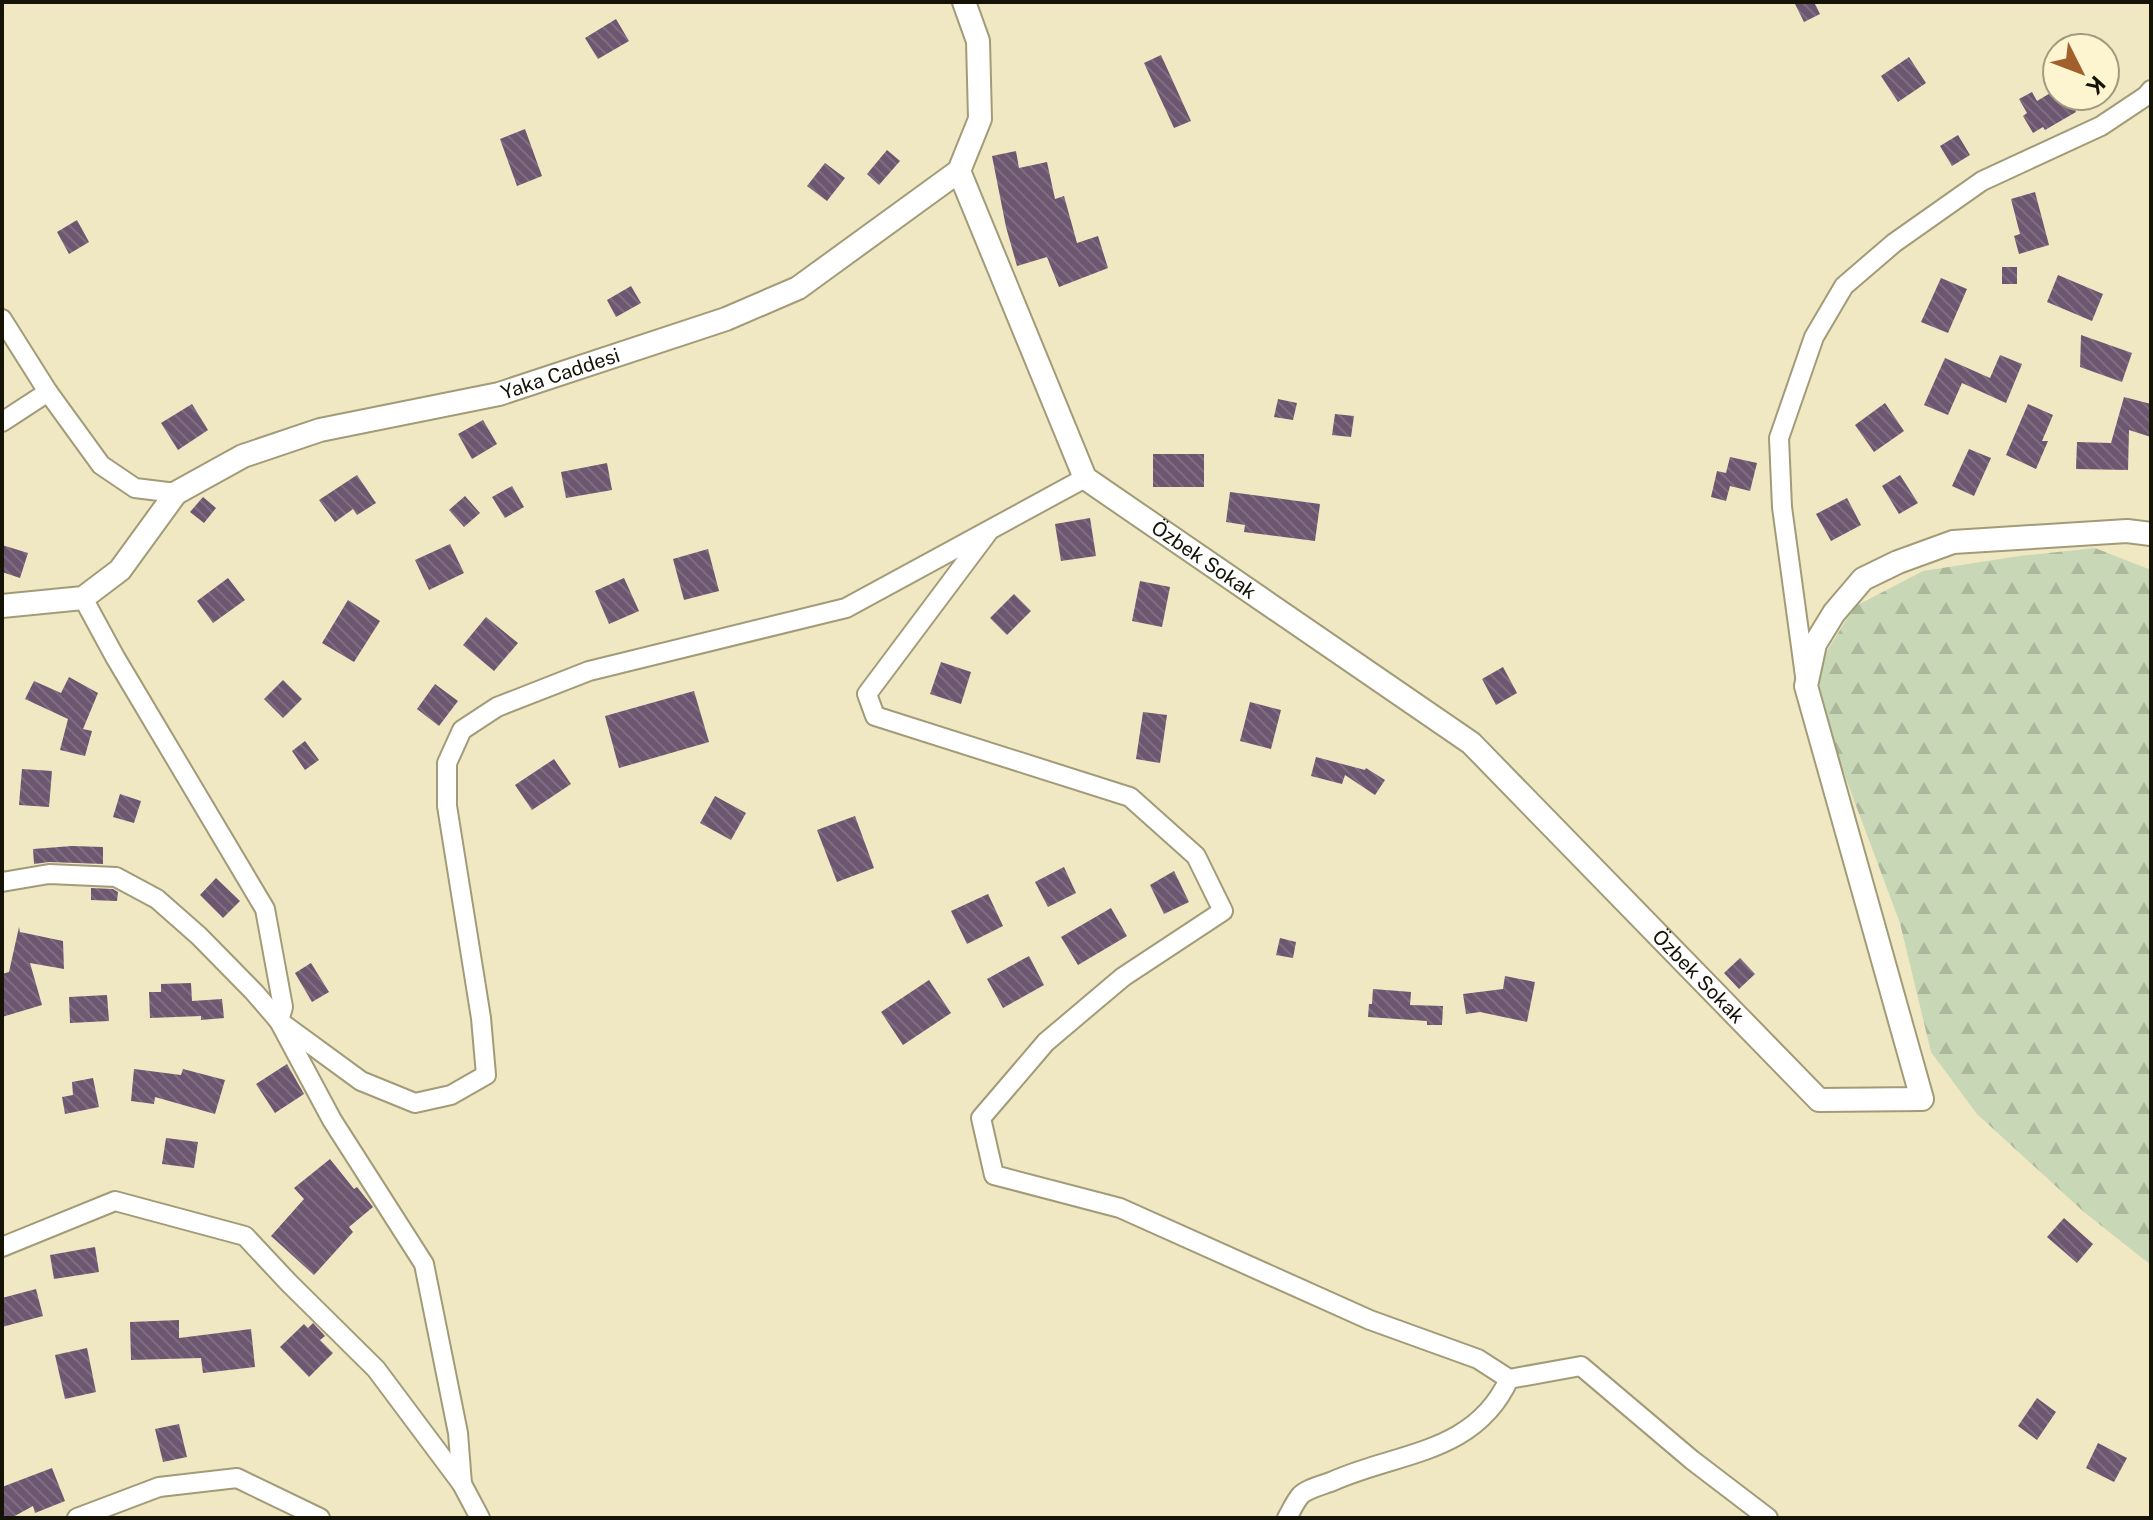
<svg xmlns="http://www.w3.org/2000/svg" width="2153" height="1520" viewBox="0 0 2153 1520" font-family="'Public Sans',sans-serif">
<style>
.forest{fill:url(#forest-firs)}
.building{fill:url(#building-back-hatch)}
.lines{fill:none;stroke-linecap:round;stroke-linejoin:round}
.minor-casing{stroke:#a29b78;stroke-width:22}
.tertiary-casing{stroke:#a29b78;stroke-width:26}
.minor{stroke:#fff;stroke-width:18}
.tertiary{stroke:#fff;stroke-width:22}
.labels{text-anchor:middle;stroke-width:8;stroke-linejoin:round;paint-order:stroke}
.street-label{font-size:20px;fill:#151206;stroke:#fdf5d0}
</style>
<defs>
<pattern id="forest-firs" width="22" height="20" patternUnits="userSpaceOnUse" patternTransform="scale(2)"><rect width="22" height="20" fill="#c8d7b6"/><path d="M5 1l3.5 6h-7zM16 11l3.5 6h-7z" fill="#abb89b"/></pattern>
<pattern id="building-back-hatch" width="6" height="6" patternUnits="userSpaceOnUse" patternTransform="scale(2)"><rect width="6" height="6" fill="#6c5670"/><path d="M-1 5l2 2M0 0l6 6M5-1l2 2" fill="none" stroke="#7f6e81"/></pattern>
</defs>
<rect width="100%" height="100%" fill="#f0e7c3"/>
<polygon class="forest" points="2095,548 2151,570 2151,1265 2084,1212 1977,1114 1931,1052 1900,923 1821,712 1818,666 1854,607 1923,571 2019,556"/>
<g class="building">
<polygon points="1794,2 1814,2 1820,14 1804,22"/>
<polygon points="616,19 629,41 598,59 585,38"/>
<polygon points="1161,55 1191,121 1174,128 1144,63"/>
<polygon points="1909,57 1926,83 1898,102 1881,76"/>
<polygon points="2057,89 2057,96 2067,96 2076,112 2045,130 2043,127 2033,133 2023,116 2027,113 2019,99 2032,92 2037,101"/>
<polygon points="525,129 542,176 517,186 500,139"/>
<polygon points="1958,135 1970,155 1952,166 1940,146"/>
<polygon points="887,150 900,161 879,185 867,174"/>
<polygon points="1016,151 1019,168 1047,162 1055,199 1064,196 1077,243 1098,236 1108,268 1059,287 1047,257 1017,266 1006,227 992,156"/>
<polygon points="825,163 845,178 827,201 807,186"/>
<polygon points="2035,192 2049,245 2019,254 2014,236 2020,234 2011,199"/>
<polygon points="77,220 89,242 69,254 57,232"/>
<rect x="2002" y="267" width="15" height="17"/>
<polygon points="2058,275 2103,294 2092,321 2047,302"/>
<polygon points="1941,278 1967,289 1948,333 1921,322"/>
<polygon points="631,286 641,303 616,317 607,300"/>
<polygon points="2081,335 2132,353 2122,382 2080,367"/>
<polygon points="2000,355 2022,364 2006,403 1962,383 1948,415 1924,405 1945,358 1990,378"/>
<polygon points="2124,397 2151,404 2151,437 2129,430 2128,470 2076,469 2077,442 2111,443"/>
<polygon points="1278,399 1297,403 1293,420 1274,417"/>
<polygon points="1885,403 1904,431 1874,452 1855,425"/>
<polygon points="192,404 208,430 178,450 161,423"/>
<polygon points="2028,404 2053,415 2042,441 2048,441 2036,469 2006,455"/>
<polygon points="1335,414 1354,416 1351,437 1332,435"/>
<polygon points="483,420 497,444 472,459 458,434"/>
<polygon points="1969,449 1991,458 1974,496 1952,486"/>
<rect x="1153" y="454" width="51" height="33"/>
<polygon points="1730,457 1757,463 1750,491 1730,486 1726,501 1711,497 1717,471 1726,473"/>
<polygon points="607,463 612,490 566,498 561,472"/>
<polygon points="357,475 376,503 357,515 353,509 335,522 319,500"/>
<polygon points="1900,475 1918,503 1899,514 1882,486"/>
<polygon points="512,486 524,507 505,518 492,497"/>
<polygon points="1230,492 1320,504 1315,541 1244,532 1245,525 1226,522"/>
<polygon points="465,496 480,513 464,527 449,510"/>
<polygon points="203,497 216,508 204,523 190,512"/>
<polygon points="1847,498 1861,525 1831,541 1816,514"/>
<polygon points="1090,518 1096,556 1061,561 1055,524"/>
<polygon points="450,544 464,573 429,590 415,560"/>
<polygon points="2,545 28,553 20,578 2,572"/>
<polygon points="708,549 719,591 684,600 673,559"/>
<polygon points="228,578 245,600 213,623 197,601"/>
<polygon points="624,578 639,611 609,624 595,591"/>
<polygon points="1140,581 1170,587 1162,627 1132,621"/>
<polygon points="1014,594 1031,611 1007,635 990,618"/>
<polygon points="348,600 380,621 354,662 322,643"/>
<polygon points="486,617 518,643 494,671 463,645"/>
<polygon points="941,662 971,672 961,704 930,694"/>
<polygon points="1503,667 1517,693 1496,705 1482,679"/>
<polygon points="69,677 98,693 83,729 92,731 85,756 60,750 68,719 25,699 34,681 61,693"/>
<polygon points="283,680 302,699 283,718 264,699"/>
<polygon points="435,684 458,701 439,726 417,709"/>
<polygon points="694,691 709,742 619,768 605,716"/>
<polygon points="1250,702 1281,710 1271,749 1240,741"/>
<polygon points="1143,712 1167,715 1160,763 1136,759"/>
<polygon points="305,741 319,760 305,770 292,751"/>
<polygon points="1316,757 1365,770 1366,768 1385,780 1375,795 1345,775 1342,784 1311,776"/>
<polygon points="554,759 571,784 532,810 515,785"/>
<polygon points="22,769 52,771 49,807 19,805"/>
<polygon points="120,794 141,801 134,823 113,817"/>
<polygon points="715,796 746,813 731,840 700,823"/>
<polygon points="855,816 874,868 837,882 817,830"/>
<polygon points="72,846 103,847 103,864 49,862 34,864 33,849"/>
<polygon points="1064,867 1076,893 1048,907 1035,882"/>
<polygon points="1174,871 1189,902 1164,914 1150,885"/>
<polygon points="216,878 240,901 223,918 200,895"/>
<polygon points="91,888 113,889 118,892 117,901 91,900"/>
<polygon points="988,894 1003,926 967,944 951,911"/>
<polygon points="1111,908 1127,936 1078,965 1061,937"/>
<polygon points="19,927 20,932 63,941 64,969 30,963 42,1005 2,1017 2,974 9,972"/>
<polygon points="1280,938 1296,942 1293,958 1276,955"/>
<polygon points="1029,956 1044,985 1003,1008 987,979"/>
<polygon points="1740,958 1755,974 1739,989 1724,973"/>
<polygon points="311,963 329,992 312,1002 295,973"/>
<polygon points="1505,976 1535,982 1527,1022 1480,1012 1466,1014 1463,994 1503,989"/>
<polygon points="929,980 951,1013 903,1045 881,1012"/>
<polygon points="191,983 192,1001 222,999 224,1018 201,1020 201,1016 150,1018 149,992 161,992 161,984"/>
<polygon points="1373,989 1411,992 1410,1005 1443,1006 1442,1025 1427,1025 1427,1021 1368,1017 1369,1004 1372,1004"/>
<polygon points="107,995 109,1021 70,1023 69,997"/>
<polygon points="287,1064 304,1094 275,1113 256,1084"/>
<polygon points="134,1069 181,1075 183,1069 225,1080 215,1114 155,1097 154,1104 131,1101"/>
<polygon points="93,1078 99,1107 65,1114 62,1097 73,1095 72,1082"/>
<polygon points="166,1138 198,1142 194,1168 162,1164"/>
<polygon points="330,1159 354,1189 357,1187 373,1207 349,1227 353,1232 314,1275 271,1236 304,1199 294,1188"/>
<polygon points="2064,1218 2093,1244 2077,1263 2047,1237"/>
<polygon points="95,1247 99,1272 54,1279 50,1255"/>
<polygon points="36,1289 43,1316 2,1327 2,1298"/>
<polygon points="179,1320 179,1338 251,1329 255,1367 203,1373 201,1358 131,1360 130,1322"/>
<polygon points="313,1323 325,1336 320,1340 333,1353 309,1377 280,1347 304,1324 308,1328"/>
<polygon points="87,1348 96,1392 65,1399 55,1355"/>
<polygon points="2037,1398 2056,1412 2037,1440 2018,1426"/>
<polygon points="179,1424 187,1457 163,1462 155,1429"/>
<polygon points="2098,1443 2127,1458 2114,1482 2086,1468"/>
<polygon points="52,1468 65,1501 35,1513 33,1506 11,1518 2,1518 2,1487"/>
</g>
<g class="lines">
<g class="minor-casing">
<g id="minor">
<polyline points="2,319 48,392 101,465 135,488 176,493"/>
<polyline points="2,422 48,392"/>
<path d="M989 531 867 694 875 716 1130 797 1196 856 1223 911 1123 977 1046 1042 981 1118 994 1175 1120 1208 1370 1320 1478 1359 1509 1379C1475 1454 1398 1452 1333 1481 1323 1485 1306 1489 1300 1496 1295 1502 1291 1511 1287 1518"/>
<polyline points="83,598 115,657 265,909 283,1007 279,1021 332,1120 424,1264 458,1433 462,1484"/>
<polyline points="1805,676 1782,507 1779,438 1814,337 1844,286 1894,243 1982,181 2101,126 2146,96 2151,90"/>
<polyline points="2,882 49,874 116,877 157,899 199,936 254,992 279,1021 361,1081 415,1103 451,1095 486,1075 481,1018 447,806 447,763 462,730 497,707 589,671 846,608 1085,478"/>
<polyline points="2,1247 115,1201 245,1236 289,1283 376,1369 462,1484 480,1518"/>
<polyline points="1509,1379 1581,1366 1692,1460 1768,1518"/>
<polyline points="77,1518 159,1487 237,1478 320,1518"/>
</g>
</g>
<g class="tertiary-casing">
<g id="tertiary">
<path id="s1" d="M959 171 1085 478 1471 743 1819 1100 1922 1099 1806 686 1815 644 1834 613 1863 579 1898 562 1953 542 2127 531 2151 534"/>
<path id="s2" d="M2 606 83 598 120 570 176 493 243 456 320 430 499 394 726 319 798 288 959 171 980 119 978 41 964 2"/>
</g>
</g>
<use href="#minor" class="minor"/>
<use href="#tertiary" class="tertiary"/>
</g>
<g class="labels">
<g class="street-label">
<text dy="7" stroke="none"><textPath href="#s2" startOffset="628">Yaka Caddesi</textPath></text>
<text dy="7" stroke="none"><textPath href="#s1" startOffset="476">Özbek Sokak</textPath></text>
<text dy="7" stroke="none"><textPath href="#s1" startOffset="1126">Özbek Sokak</textPath></text>
</g>
</g>
<rect width="2153" height="1520" fill="none" stroke="#151206" stroke-width="8"/>
<g transform="translate(2081 72) rotate(132)"><circle r="38" fill="#fdf5d0" stroke="#a09a7f" stroke-width="2"/>
<path d="M0-6L14 30L0 20L-14 30Z" fill="#a1602b"/>
<text y="-12" font-size="22" font-weight="bold" text-anchor="middle" fill="#151206">K</text>
</g>
</svg>
